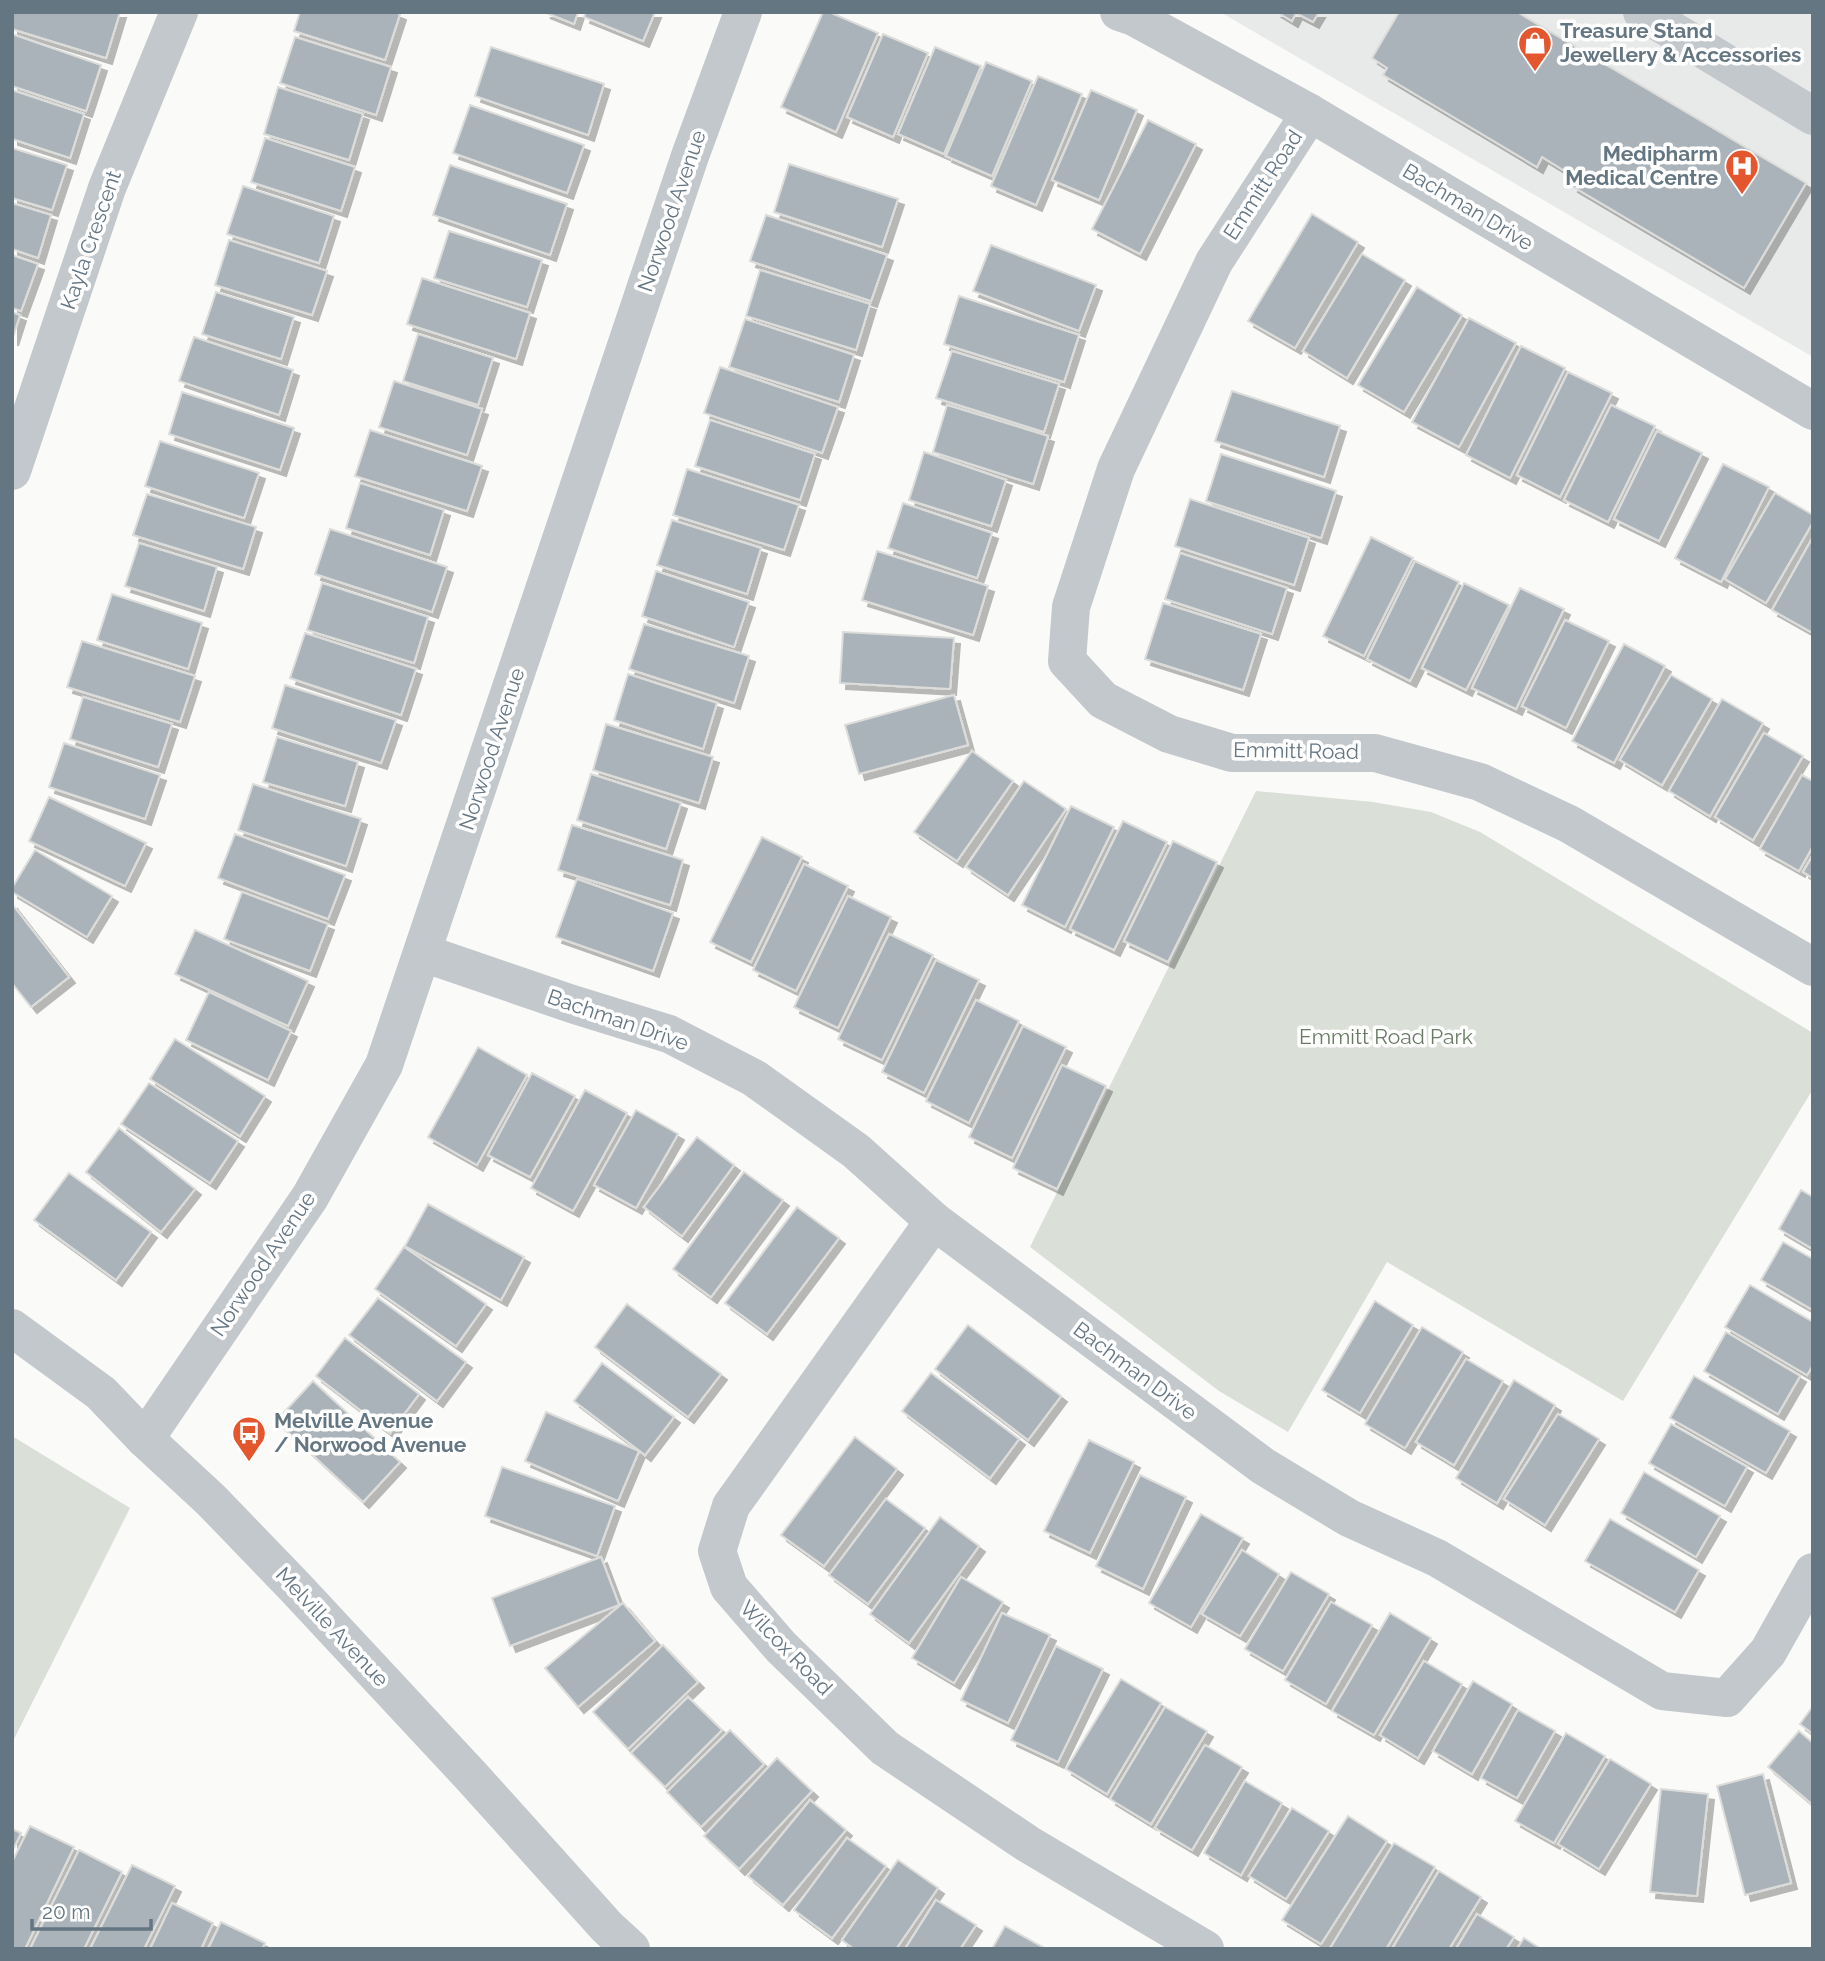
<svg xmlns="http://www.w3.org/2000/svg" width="1825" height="1961" viewBox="0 0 1825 1961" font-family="Raleway,sans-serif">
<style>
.built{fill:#e8e9e9}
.green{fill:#dadfd7}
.building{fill:#aab3b9;stroke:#dcdcda;stroke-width:2;filter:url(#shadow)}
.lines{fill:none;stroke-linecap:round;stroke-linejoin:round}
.minor{stroke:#c3c8cc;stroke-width:38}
.labels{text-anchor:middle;stroke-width:7;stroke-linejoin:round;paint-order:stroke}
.poi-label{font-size:21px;font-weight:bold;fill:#657683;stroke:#fff;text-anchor:start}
.street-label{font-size:21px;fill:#657683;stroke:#fff}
.park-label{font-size:21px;fill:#687a64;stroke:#fff}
</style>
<defs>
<filter id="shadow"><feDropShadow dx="6" dy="6" stdDeviation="0" flood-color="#0004"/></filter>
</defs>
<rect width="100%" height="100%" fill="#fafaf8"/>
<polygon class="built" points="1220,12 1813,12 1813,357"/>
<g class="green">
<polygon points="1256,791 1373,802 1431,812 1480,832 1813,1033 1813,1089 1623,1401 1387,1262 1288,1432 1219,1391 1030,1247"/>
<polygon points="12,1436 130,1508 12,1743"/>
</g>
<g class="building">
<polygon points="12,12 120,12 106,58 12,29"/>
<polygon points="300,12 395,12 400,14 385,60 294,31"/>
<polygon points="544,12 578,12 574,24"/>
<polygon points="586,12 655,12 643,41 584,17"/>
<polygon points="823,12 829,12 878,33 836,132 781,107"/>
<polygon points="1277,12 1319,12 1313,22 1296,13 1292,21"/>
<polygon points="1399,12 1517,12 1806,183 1744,288 1572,186 1576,178 1542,157 1537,167 1383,75 1387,68 1372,58"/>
<polygon points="12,34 101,65 86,111 12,86"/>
<polygon points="883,34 928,53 893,137 847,117"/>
<polygon points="295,37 391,67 376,115 280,83"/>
<polygon points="491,47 604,84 588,135 475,96"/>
<polygon points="935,47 981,66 944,154 898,134"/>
<polygon points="986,62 1032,81 992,176 946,156"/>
<polygon points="1038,76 1082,94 1036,205 991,186"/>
<polygon points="278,87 363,114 349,160 264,134"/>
<polygon points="12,90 84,114 70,158 12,139"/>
<polygon points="1091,90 1137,110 1099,200 1052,180"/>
<polygon points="470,105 584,145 567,193 453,153"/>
<polygon points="1148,120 1196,144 1140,254 1092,229"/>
<polygon points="265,138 355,167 341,211 251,182"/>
<polygon points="12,148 67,165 52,210 12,198"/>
<polygon points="789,164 898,199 882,247 774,212"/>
<polygon points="450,165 567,204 550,255 433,215"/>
<polygon points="243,186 334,216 319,263 227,234"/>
<polygon points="12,203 51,215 38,258 12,249"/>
<polygon points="1312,214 1358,242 1295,348 1248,321"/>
<polygon points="766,215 887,255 871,301 750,261"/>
<polygon points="449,231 542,260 527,307 434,278"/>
<polygon points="229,240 327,271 312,315 215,285"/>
<polygon points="991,245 1096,285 1079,331 973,291"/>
<polygon points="1362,254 1405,280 1347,378 1303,351"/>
<polygon points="12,255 38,264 21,311 12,308"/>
<polygon points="760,270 870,304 856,350 746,316"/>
<polygon points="422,278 530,313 516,359 407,324"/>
<polygon points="1417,287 1462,315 1404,412 1358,385"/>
<polygon points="216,292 294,317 281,359 202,334"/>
<polygon points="959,296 1079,335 1064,382 944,344"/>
<polygon points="12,312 20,315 12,340"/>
<polygon points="1469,318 1516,343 1459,447 1412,422"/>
<polygon points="745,319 854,355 839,402 729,367"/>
<polygon points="418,334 493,358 478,405 403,381"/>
<polygon points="194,337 293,370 279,415 179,381"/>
<polygon points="1521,346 1565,368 1510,478 1466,455"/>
<polygon points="952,351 1059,384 1044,432 936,398"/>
<polygon points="720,367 838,407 822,453 704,413"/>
<polygon points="1568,372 1612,393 1560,497 1517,475"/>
<polygon points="394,381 482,409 467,455 379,427"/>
<polygon points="1232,391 1340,426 1324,477 1215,441"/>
<polygon points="182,392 294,428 280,470 169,434"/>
<polygon points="947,405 1048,436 1033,484 933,452"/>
<polygon points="1611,405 1655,426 1608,522 1564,500"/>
<polygon points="710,420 815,454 800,500 695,466"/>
<polygon points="370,430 482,466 467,511 355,476"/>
<polygon points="1657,431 1702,453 1659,541 1614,519"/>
<polygon points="160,441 259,473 244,518 145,486"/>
<polygon points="924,452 1006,480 991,526 909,500"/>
<polygon points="1221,454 1336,491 1321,538 1206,501"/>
<polygon points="1723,464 1769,487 1721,582 1675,558"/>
<polygon points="687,469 799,505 784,550 673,515"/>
<polygon points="360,483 444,510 430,555 346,528"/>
<polygon points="1775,493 1813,515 1813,522 1766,603 1725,579"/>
<polygon points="147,494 256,527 243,569 133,535"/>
<polygon points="1190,499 1309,538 1294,585 1175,546"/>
<polygon points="903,503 992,533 977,578 888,548"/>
<polygon points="672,520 761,548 747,594 657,565"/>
<polygon points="330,529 447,567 432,612 315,574"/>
<polygon points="1371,537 1413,558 1364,656 1323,636"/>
<polygon points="1813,537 1813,633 1772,610"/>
<polygon points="139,543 217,567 204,611 125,586"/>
<polygon points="877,551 988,586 973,635 862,600"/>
<polygon points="1180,553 1287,588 1272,634 1165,599"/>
<polygon points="1415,561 1459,582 1410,681 1367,659"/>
<polygon points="656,571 749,602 734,647 642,616"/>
<polygon points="322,583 428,617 414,663 307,630"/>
<polygon points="1464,583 1509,605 1466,690 1422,668"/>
<polygon points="1520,588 1564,609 1516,709 1472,688"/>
<polygon points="112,594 202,623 188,669 97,640"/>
<polygon points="1163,603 1261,634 1243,690 1145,659"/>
<polygon points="1565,620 1609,641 1566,728 1522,706"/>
<polygon points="644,624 749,656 734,703 629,669"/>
<polygon points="843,632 954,638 950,689 840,683"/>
<polygon points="305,633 416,669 401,715 290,678"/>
<polygon points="82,641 195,676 180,722 67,687"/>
<polygon points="1624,644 1665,666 1614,763 1572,741"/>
<polygon points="628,674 717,703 703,749 614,720"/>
<polygon points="1671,675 1712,699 1662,785 1620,760"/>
<polygon points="285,685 396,720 381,763 272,728"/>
<polygon points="954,695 968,745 859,774 845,725"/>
<polygon points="83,697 172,724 158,767 70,739"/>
<polygon points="1722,699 1763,723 1710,816 1669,791"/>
<polygon points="606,724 713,757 699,803 593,770"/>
<polygon points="1764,733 1803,756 1753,840 1715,817"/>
<polygon points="277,737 358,762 345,806 263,782"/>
<polygon points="64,743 160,775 145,819 49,787"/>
<polygon points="972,751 1013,781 957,861 914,832"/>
<polygon points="591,774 681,803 666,849 577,820"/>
<polygon points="1802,775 1813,781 1813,846 1799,871 1760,849"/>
<polygon points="1024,781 1066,809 1008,895 966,867"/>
<polygon points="253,784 361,819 346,866 238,830"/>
<polygon points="49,797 146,843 125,886 29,841"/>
<polygon points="1071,806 1114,827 1065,927 1022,905"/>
<polygon points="1123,821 1167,842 1114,950 1070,929"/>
<polygon points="572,825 683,860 670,905 558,870"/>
<polygon points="235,834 345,875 328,919 218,878"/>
<polygon points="762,837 802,857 751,962 710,942"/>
<polygon points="1173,841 1217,862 1168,962 1124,941"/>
<polygon points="35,850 112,896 87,937 12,892 12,888"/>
<polygon points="1813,855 1813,878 1803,872"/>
<polygon points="804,864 848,886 796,991 753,970"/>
<polygon points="577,879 673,913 653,971 556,937"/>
<polygon points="242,892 328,924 310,971 224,939"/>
<polygon points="848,896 891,917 838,1028 794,1007"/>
<polygon points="12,904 69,977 31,1007 12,983"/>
<polygon points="195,930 308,981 288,1026 175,974"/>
<polygon points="889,934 933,955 882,1060 838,1039"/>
<polygon points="936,960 979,980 924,1093 882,1072"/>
<polygon points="209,992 291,1031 268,1080 186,1040"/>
<polygon points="976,1000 1019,1021 969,1123 926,1101"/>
<polygon points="1023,1026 1066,1047 1012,1158 969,1137"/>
<polygon points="175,1039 265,1096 240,1136 150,1079"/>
<polygon points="478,1047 527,1075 477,1165 428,1137"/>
<polygon points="1062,1065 1106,1086 1057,1189 1013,1168"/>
<polygon points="532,1073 575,1096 530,1177 488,1155"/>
<polygon points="149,1083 238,1141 210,1183 121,1124"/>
<polygon points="585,1090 627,1113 573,1211 531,1188"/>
<polygon points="636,1110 678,1134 636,1208 594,1185"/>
<polygon points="119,1128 195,1189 161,1232 86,1172"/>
<polygon points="697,1137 734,1165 682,1236 644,1207"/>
<polygon points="744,1172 783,1200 711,1297 673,1269"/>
<polygon points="69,1173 151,1232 116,1280 34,1220"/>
<polygon points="1801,1190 1813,1197 1813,1249 1779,1229"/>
<polygon points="428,1204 524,1257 501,1300 405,1246"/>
<polygon points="797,1207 839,1238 767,1334 725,1303"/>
<polygon points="1783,1242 1813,1259 1813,1310 1761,1280"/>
<polygon points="404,1247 486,1304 456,1346 375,1289"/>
<polygon points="1750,1285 1813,1322 1813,1365 1807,1375 1725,1327"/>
<polygon points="378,1298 466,1362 437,1401 349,1335"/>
<polygon points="1375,1301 1413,1325 1360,1413 1322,1390"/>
<polygon points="627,1304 721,1374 688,1417 595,1347"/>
<polygon points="968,1325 1061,1396 1028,1440 935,1369"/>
<polygon points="1422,1327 1463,1352 1405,1448 1365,1424"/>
<polygon points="1726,1332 1800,1376 1778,1414 1704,1371"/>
<polygon points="345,1338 419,1394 390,1433 316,1376"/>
<polygon points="1466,1359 1503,1381 1454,1465 1416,1442"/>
<polygon points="602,1363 674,1417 645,1455 574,1401"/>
<polygon points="931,1373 1019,1439 990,1478 902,1411"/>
<polygon points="1694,1376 1790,1431 1766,1473 1670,1418"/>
<polygon points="1514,1380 1555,1405 1497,1503 1456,1478"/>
<polygon points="313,1381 400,1462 363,1502 276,1421"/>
<polygon points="546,1412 639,1451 618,1501 525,1461"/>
<polygon points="1558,1414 1599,1439 1545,1525 1504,1499"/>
<polygon points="1671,1424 1747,1467 1725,1506 1649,1463"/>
<polygon points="855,1437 897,1469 824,1566 781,1535"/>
<polygon points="1089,1440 1134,1462 1090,1553 1044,1531"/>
<polygon points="502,1467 615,1506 597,1556 485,1516"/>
<polygon points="1644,1472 1720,1516 1696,1557 1621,1513"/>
<polygon points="1140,1475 1186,1497 1143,1589 1096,1566"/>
<polygon points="886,1499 925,1528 868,1604 829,1575"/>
<polygon points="1201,1514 1243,1538 1191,1627 1149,1603"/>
<polygon points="940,1517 979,1546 909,1643 870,1614"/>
<polygon points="1610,1519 1699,1570 1675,1612 1585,1561"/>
<polygon points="1242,1550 1279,1574 1240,1636 1202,1614"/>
<polygon points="601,1557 619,1605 510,1646 492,1598"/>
<polygon points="1291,1572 1329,1594 1283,1671 1245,1649"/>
<polygon points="961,1577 1003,1602 954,1683 912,1658"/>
<polygon points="1331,1602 1372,1625 1326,1704 1285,1680"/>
<polygon points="623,1603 655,1641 578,1707 545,1668"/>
<polygon points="1002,1613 1050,1635 1008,1723 961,1700"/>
<polygon points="1390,1613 1431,1638 1374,1735 1332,1711"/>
<polygon points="663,1645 698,1682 628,1749 593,1712"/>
<polygon points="1056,1646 1103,1669 1058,1762 1011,1740"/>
<polygon points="1424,1661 1462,1684 1418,1758 1380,1735"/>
<polygon points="1121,1679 1161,1703 1107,1794 1066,1769"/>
<polygon points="1473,1681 1512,1704 1472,1774 1433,1751"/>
<polygon points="688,1697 722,1730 665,1787 631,1753"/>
<polygon points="1813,1706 1813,1734 1800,1724"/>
<polygon points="1165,1707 1207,1731 1151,1824 1110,1799"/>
<polygon points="1518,1710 1555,1731 1517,1798 1481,1778"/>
<polygon points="730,1730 764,1764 701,1827 667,1792"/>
<polygon points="1799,1731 1813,1743 1813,1805 1768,1767"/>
<polygon points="1566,1733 1605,1756 1554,1843 1515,1821"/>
<polygon points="1205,1745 1242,1767 1192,1850 1155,1828"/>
<polygon points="777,1758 812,1791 739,1869 704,1836"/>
<polygon points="1610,1759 1651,1784 1599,1869 1558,1844"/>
<polygon points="1763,1774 1791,1883 1745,1895 1717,1786"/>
<polygon points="1245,1781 1282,1803 1241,1875 1204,1853"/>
<polygon points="1661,1789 1708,1794 1697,1896 1650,1892"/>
<polygon points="810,1800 846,1830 783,1905 748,1876"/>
<polygon points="1292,1808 1329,1831 1286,1899 1249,1876"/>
<polygon points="1348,1816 1387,1841 1321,1944 1282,1920"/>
<polygon points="30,1826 74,1847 25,1949 13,1949 12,1862"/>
<polygon points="12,1829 21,1833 12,1852"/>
<polygon points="847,1838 886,1866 832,1938 794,1910"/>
<polygon points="1394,1843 1435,1867 1386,1949 1334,1949 1331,1947"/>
<polygon points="79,1850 122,1872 84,1949 30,1949"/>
<polygon points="898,1860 938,1888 896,1949 854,1949 842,1940"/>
<polygon points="132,1865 175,1886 144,1949 90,1949"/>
<polygon points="1439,1871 1481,1897 1449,1949 1392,1949"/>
<polygon points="936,1900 976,1925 960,1949 905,1949"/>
<polygon points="172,1903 213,1923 201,1949 150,1949"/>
<polygon points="1477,1914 1514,1937 1506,1949 1456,1949"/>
<polygon points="221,1922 265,1943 262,1949 208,1949"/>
<polygon points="1005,1926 1046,1949 992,1949"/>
<polygon points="1524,1938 1541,1949 1517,1949"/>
</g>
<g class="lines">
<g class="minor">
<polyline points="1119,12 1134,17 1310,113 1813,411"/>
<polyline points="1642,12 1813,116"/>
<polyline points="1310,113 1214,262 1116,469 1071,607 1067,661 1103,700 1169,734 1232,753 1375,753 1480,782 1569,824 1813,967"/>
<polyline points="12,471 107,188 179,12"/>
<polyline points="423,953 572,1004 669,1034 754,1078 856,1151 934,1221 1263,1466 1349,1518 1437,1558 1662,1691 1727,1698 1768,1652 1813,1572"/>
<polyline points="934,1221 731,1506 717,1551 729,1587 781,1647 885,1748 1028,1844 1205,1949"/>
<polyline points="12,1328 101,1393 145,1439 211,1500 294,1586 472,1777 607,1927 631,1949"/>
<polyline points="145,1439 310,1197 384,1065 690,156 743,12"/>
</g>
</g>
<defs>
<g id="shop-pin" transform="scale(1.75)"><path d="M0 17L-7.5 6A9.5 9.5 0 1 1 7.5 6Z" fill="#e4572e" stroke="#fff"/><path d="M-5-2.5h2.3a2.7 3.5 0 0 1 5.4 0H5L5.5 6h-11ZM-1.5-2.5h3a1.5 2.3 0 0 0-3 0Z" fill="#fff"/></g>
<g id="hospital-pin" transform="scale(1.75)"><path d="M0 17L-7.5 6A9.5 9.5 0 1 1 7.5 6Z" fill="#e4572e" stroke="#fff"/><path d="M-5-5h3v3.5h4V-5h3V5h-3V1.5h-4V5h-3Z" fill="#fff"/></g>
<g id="bus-pin" transform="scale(1.75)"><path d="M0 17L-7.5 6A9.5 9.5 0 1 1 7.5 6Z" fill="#e4572e" stroke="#fff"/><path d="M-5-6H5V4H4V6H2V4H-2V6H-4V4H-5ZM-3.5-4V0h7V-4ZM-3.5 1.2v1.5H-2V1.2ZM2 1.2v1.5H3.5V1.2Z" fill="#fff"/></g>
</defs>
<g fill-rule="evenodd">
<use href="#shop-pin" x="1535" y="43"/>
<use href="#hospital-pin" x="1742" y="166"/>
<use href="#bus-pin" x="249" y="1433"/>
</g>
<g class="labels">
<g class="poi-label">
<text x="1560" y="38">Treasure Stand<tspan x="1560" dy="24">Jewellery &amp; Accessories</tspan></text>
<text x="1718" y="161" text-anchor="end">Medipharm<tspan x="1718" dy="24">Medical Centre</tspan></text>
<text x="274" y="1428">Melville Avenue<tspan x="274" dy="24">/ Norwood Avenue</tspan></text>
</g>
<g class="street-label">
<text transform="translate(1263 185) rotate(-57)" y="7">Emmitt Road</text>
<text transform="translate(1468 207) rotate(31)" y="7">Bachman Drive</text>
<text transform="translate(672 211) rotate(-71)" y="7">Norwood Avenue</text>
<text transform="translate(91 240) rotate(-71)" y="7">Kayla Crescent</text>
<text transform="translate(492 749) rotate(-72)" y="7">Norwood Avenue</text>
<text transform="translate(1296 751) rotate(1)" y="7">Emmitt Road</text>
<text transform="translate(618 1020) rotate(19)" y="7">Bachman Drive</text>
<text transform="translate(263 1264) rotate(-56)" y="7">Norwood Avenue</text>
<text transform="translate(1135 1371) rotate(37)" y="7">Bachman Drive</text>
<text transform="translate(332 1627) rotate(47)" y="7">Melville Avenue</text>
<text transform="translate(786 1648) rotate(46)" y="7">Wilcox Road</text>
</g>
<g class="park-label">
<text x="1386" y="1044">Emmitt Road Park</text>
</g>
</g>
<rect width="1825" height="1961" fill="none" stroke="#657683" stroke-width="28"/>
<path d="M32 1919v10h119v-10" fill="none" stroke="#657683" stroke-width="3.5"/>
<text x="42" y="1919" font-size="21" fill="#657683" stroke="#ffffff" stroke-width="5" paint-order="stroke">20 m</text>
</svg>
